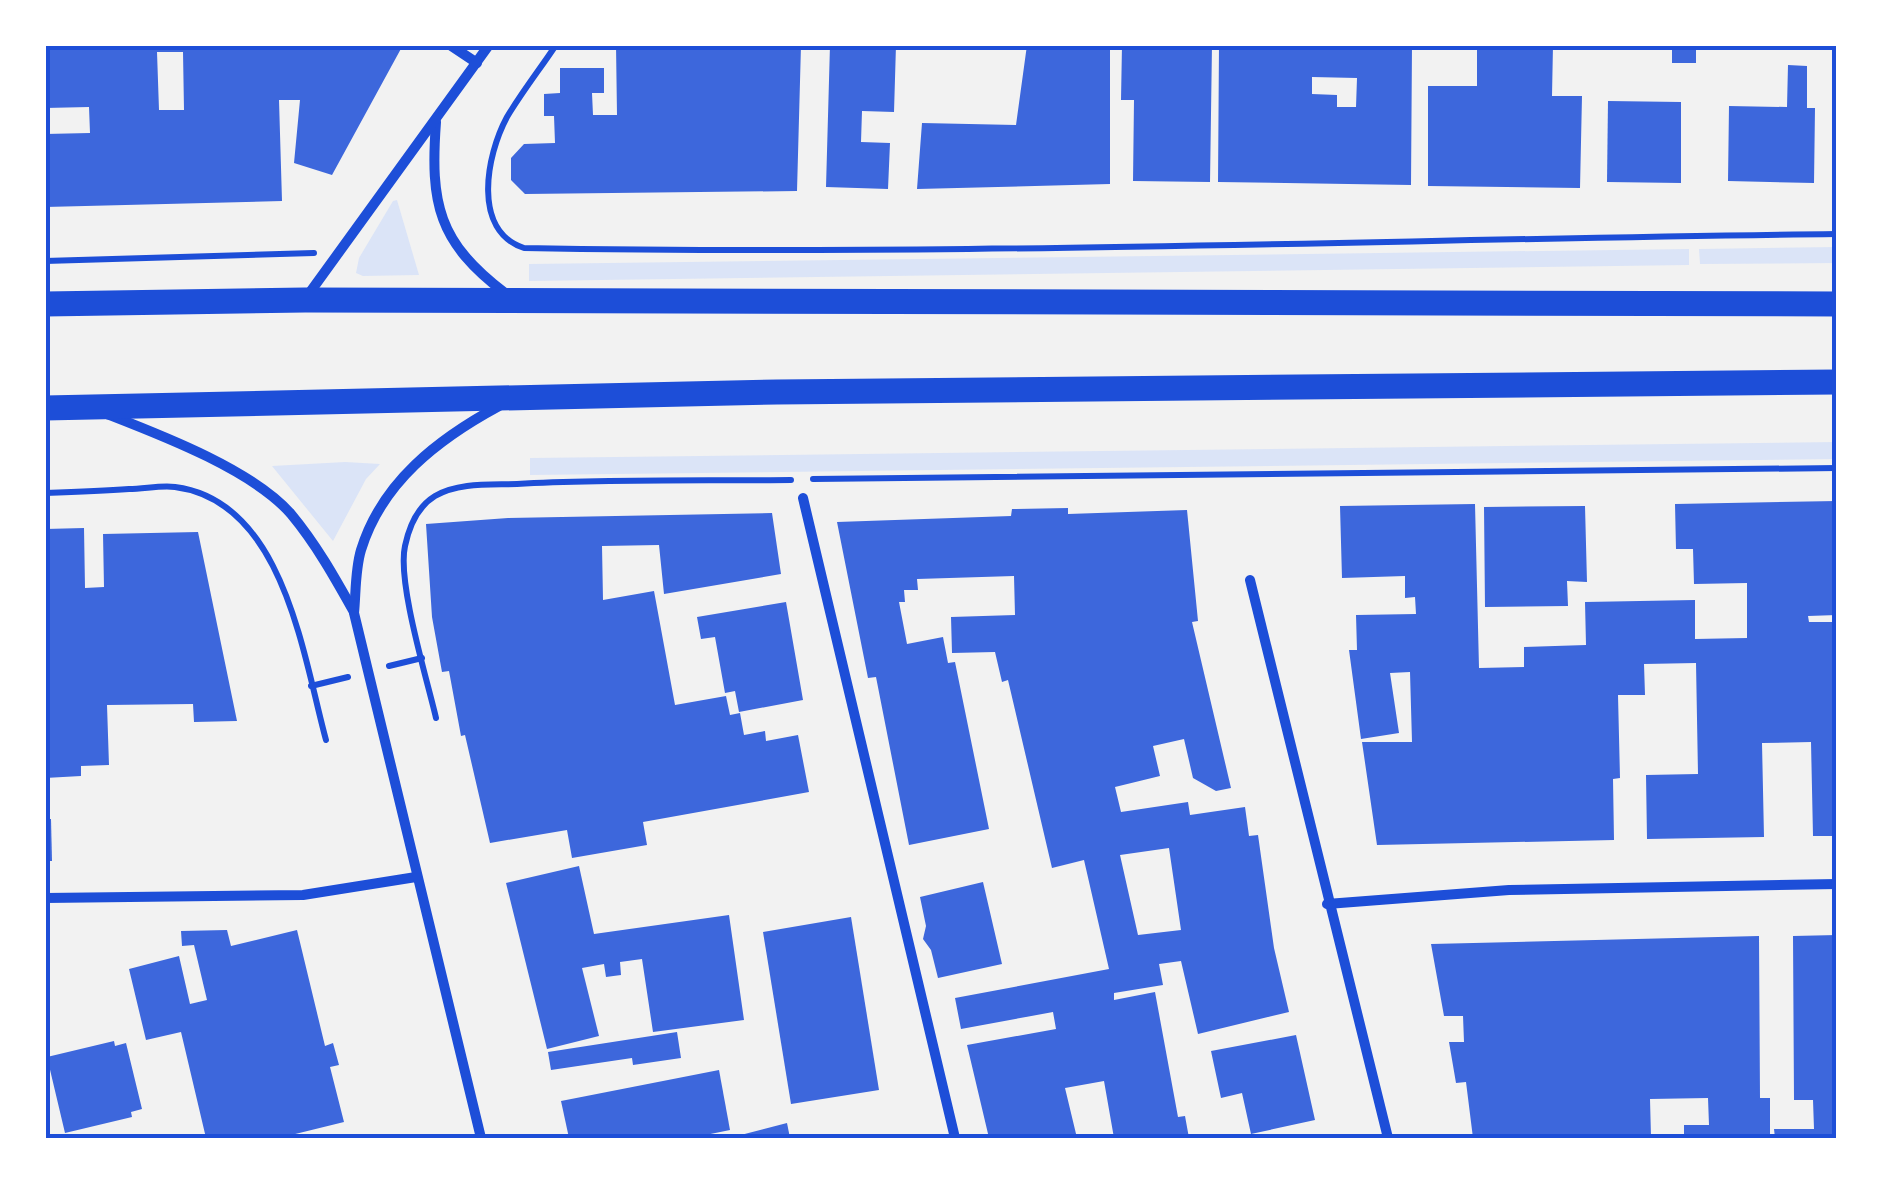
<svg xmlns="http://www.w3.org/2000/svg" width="1882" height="1183" viewBox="0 0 1882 1183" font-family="'Source Serif 4',serif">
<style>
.green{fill:#dbe4f7}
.building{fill:#3d67dc;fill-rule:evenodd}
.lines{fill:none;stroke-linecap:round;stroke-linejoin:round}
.path{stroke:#1d4ed8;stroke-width:6}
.minor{stroke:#1d4ed8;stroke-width:10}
.primary{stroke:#1d4ed8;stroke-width:25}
.neatline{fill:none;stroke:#1d4ed8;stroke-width:4}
</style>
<rect width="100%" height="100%" fill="#f2f2f2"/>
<g class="green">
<polygon points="397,200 419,275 363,276 356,273 359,258 393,201"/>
<polygon points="1837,247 1837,263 1700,264 1699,249"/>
<polygon points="1689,249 1689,265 529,281 529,264"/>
<polygon points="1837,442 1837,459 530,475 530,458"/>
<polygon points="345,462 380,464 366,479 333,541 272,466"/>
</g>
<g class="building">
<path d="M45 45H403L332 175 294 163 300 100H279L282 201 45 207V134L90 133 89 107 45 108ZM157 52H183L184 110H159Z"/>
<polygon points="616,45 801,45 797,191 525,194 511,180 511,158 524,144 555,143 554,116 544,116 544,94 560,93 560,68 604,68 604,93 592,93 593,115 617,115"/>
<polygon points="830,45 896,45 894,112 862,111 861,142 890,143 888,189 826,187"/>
<polygon points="1027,45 1110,45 1110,184 917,189 922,123 1016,125"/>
<polygon points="1122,45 1212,45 1210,182 1133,181 1134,100 1121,100"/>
<path d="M1219 45H1412L1411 185 1218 182ZM1312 77 1357 78 1356 107H1337V95L1312 94Z"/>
<polygon points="1477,45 1553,45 1552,96 1582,96 1580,188 1428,186 1428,86 1477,86"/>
<polygon points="1672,45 1837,45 1837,49 1696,49 1696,63 1672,63"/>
<polygon points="1788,65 1807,66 1807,108 1815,108 1814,183 1728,181 1729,106 1787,107"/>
<polygon points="1608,101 1681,102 1681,183 1607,182"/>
<polygon points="1837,501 1837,615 1808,616 1809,622 1837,622 1837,836 1813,836 1811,742 1762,743 1764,837 1647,839 1646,775 1698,774 1696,663 1644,664 1645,695 1618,695 1620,778 1613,779 1614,840 1377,845 1362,742 1412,742 1410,672 1390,673 1399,733 1361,739 1349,650 1357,650 1356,615 1416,614 1415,597 1405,598 1405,576 1342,578 1340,506 1475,504 1479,668 1524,667 1524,647 1586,645 1585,602 1695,600 1695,639 1747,638 1747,583 1694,584 1693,549 1676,549 1675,504"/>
<polygon points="1585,506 1587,582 1567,581 1568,606 1485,607 1484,507"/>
<path d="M1068 508V514L1187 510 1198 621 1192 622 1231 788 1216 791 1193 778 1184 739 1153 746 1160 776 1115 787 1121 812 1188 802 1190 815 1245 807 1249 836 1258 835 1274 948 1289 1012 1198 1034 1181 961 1159 964 1163 985 1114 993V1000L1155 992 1178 1117 1185 1116 1189 1138H1114L1104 1081 1065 1088 1077 1138H989L967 1045 1056 1029 1053 1012 961 1029 955 998 1109 969 1084 860 1052 868 1008 680 1002 682 995 652 952 653 951 617 1015 615 1014 576 917 579 918 590H904L905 602H899L907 644 943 637 948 663 955 662 989 829 909 845 876 677 868 678 837 522 1011 516 1012 509ZM1169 848 1181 930 1138 935 1120 855Z"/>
<polygon points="772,513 781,574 664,594 659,545 602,546 603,600 654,591 675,705 726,696 730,715 740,713 744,735 765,731 766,741 798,735 809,792 643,822 647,845 572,858 567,830 490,843 465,735 461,736 449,671 442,672 432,617 426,524 508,518"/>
<polygon points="84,528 85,588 104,587 103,534 198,532 237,721 194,722 193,704 107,705 109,765 81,766 81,776 45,778 45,529"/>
<polygon points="786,602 803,700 739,712 735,691 725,693 715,637 701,639 697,617"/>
<polygon points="45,819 51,819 52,861 45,861"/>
<polygon points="579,866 594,934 729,915 744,1020 653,1032 642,959 620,962 621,975 606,977 604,964 582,968 599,1036 547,1049 506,883"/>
<polygon points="983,882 1002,964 938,978 931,950 923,939 926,926 920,897"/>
<polygon points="851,917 879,1090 791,1104 763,932"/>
<polygon points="227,930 231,946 297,930 325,1046 333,1043 339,1065 330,1067 344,1122 279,1138 206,1138 181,1032 146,1040 129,969 179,956 190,1004 207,1000 194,945 182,946 181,931"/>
<polygon points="1837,935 1837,1138 1775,1138 1774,1129 1814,1129 1813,1100 1794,1100 1793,936"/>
<polygon points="1759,936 1760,1098 1770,1098 1770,1134 1708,1134 1708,1138 1684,1138 1684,1125 1709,1125 1708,1098 1650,1099 1651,1137 1473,1138 1466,1082 1456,1083 1449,1042 1464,1042 1463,1016 1444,1016 1431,944"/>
<polygon points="677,1032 681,1058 633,1065 632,1058 551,1070 548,1052"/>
<polygon points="1296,1035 1315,1120 1251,1134 1242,1093 1221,1098 1211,1051"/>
<polygon points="114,1041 115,1046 126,1043 142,1109 131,1112 132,1117 65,1133 47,1057"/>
<polygon points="719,1070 730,1130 691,1138 569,1138 561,1101"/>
<polygon points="787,1123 790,1138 733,1138 733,1137"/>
</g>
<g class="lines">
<g class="path">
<path d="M556 45C540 69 522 92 507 117 486 156 472 231 524 248 962 256 1400 239 1837 234"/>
<polyline points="45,261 314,253"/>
<polyline points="813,479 1837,468"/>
<path d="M45 493C73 492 101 491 129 489 144 489 161 485 175 487 284 501 303 656 326 740"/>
<polyline points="389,666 422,658"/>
<polyline points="311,686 348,677"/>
<path d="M436 718C427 679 397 582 405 546 409 527 417 507 435 496 459 482 491 485 517 484 608 479 700 481 791 480"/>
</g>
<g class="minor">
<polyline points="450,45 477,63"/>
<path d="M436 122C430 204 438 242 505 293"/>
<polyline points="308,295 489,45"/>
<path d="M107 414C161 435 253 470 291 514 316 544 335 578 354 612"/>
<polyline points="803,498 955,1138"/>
<polyline points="1250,580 1388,1138"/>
<polyline points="45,898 303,895 416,877"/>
<polyline points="1327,904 1509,890 1837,884"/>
<path d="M481 1138 354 613C356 593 355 570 361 550 382 482 438 439 499 406"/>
</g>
<g class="primary">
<polyline points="45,304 305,300 1837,304"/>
<polyline points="45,408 777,392 1837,382"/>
</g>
</g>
<rect width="1882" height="1183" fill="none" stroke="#ffffff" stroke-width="95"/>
<rect x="48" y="48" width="1786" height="1088" class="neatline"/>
</svg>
